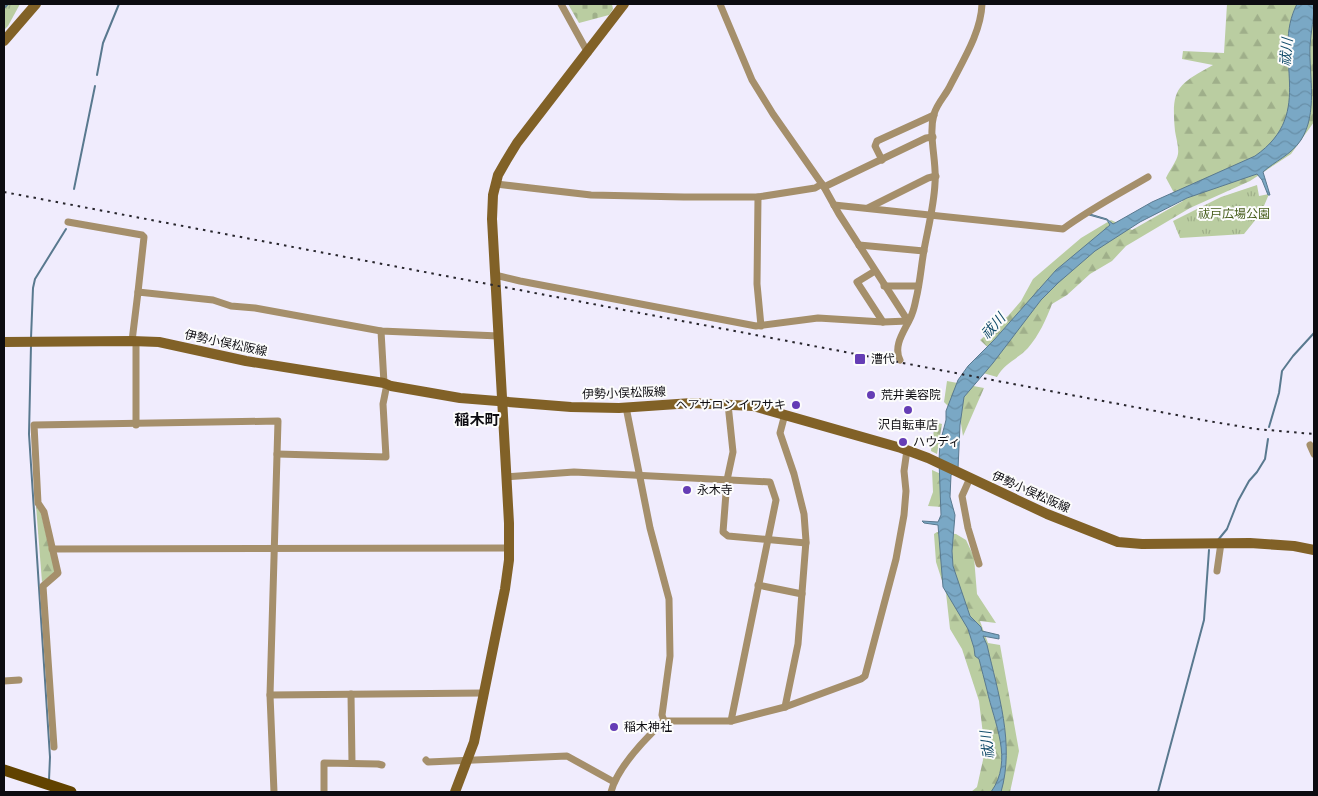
<svg xmlns="http://www.w3.org/2000/svg" width="1318" height="796" viewBox="0 0 1318 796" font-family="'PT Sans Narrow','Noto Sans JP',sans-serif">
<style>
.grass{fill:url(#grass-tufts)}
.forest{fill:url(#forest-firs)}
.cemetery{fill:url(#cemetery-stones)}
.water{fill:url(#water-waves);stroke:#59798f}
.lines{fill:none;stroke-linecap:round;stroke-linejoin:round}
.stream{stroke:#59798f;stroke-width:2}
.street{stroke:#a58f6b;stroke-width:7}
.secondary{stroke:#816127;stroke-width:10}
.primary{stroke:#614200;stroke-width:11}
.rail{stroke:#27252c;stroke-width:2;stroke-dasharray:2.5 5;stroke-linecap:butt}
.poi-dot{fill:#653db5;stroke:#fcfcfc;stroke-width:2}
.labels{text-anchor:middle;stroke-width:4;stroke-linejoin:round;paint-order:stroke}
.park-label{font-size:12px;fill:#465d1b;stroke:#fcfcfc}
.street-label{font-size:12px;fill:#0d0c11;stroke:#fcfcfc}
.poi-label{font-size:12px;fill:#0d0c11;stroke:#fcfcfc;text-anchor:start}
.water-label{font-size:14px;font-style:italic;fill:#114b69;stroke:#fcfcfc}
.quarter-label{font-size:15px;font-weight:bold;fill:#0d0c11;stroke:#fcfcfc}
</style>
<defs>
<pattern id="grass-tufts" width="24" height="20" patternUnits="userSpaceOnUse" patternTransform="scale(1.25)"><rect width="24" height="20" fill="#bacda1"/><path d="M3 7l-1-3M5 7V3M7 7l1-3M15 17l-1-3M17 17v-4M19 17l1-3" fill="none" stroke="#9faf8a"/></pattern>
<pattern id="forest-firs" width="22" height="20" patternUnits="userSpaceOnUse" patternTransform="scale(1.25)"><rect width="22" height="20" fill="#bacda1"/><path d="M5 1l3.5 6h-7zM16 11l3.5 6h-7z" fill="#9faf8a"/></pattern>
<pattern id="cemetery-stones" width="16" height="16" patternUnits="userSpaceOnUse" patternTransform="scale(1.25)"><rect width="16" height="16" fill="#bacda1"/><path d="M2 7V4a2 2 0 0 1 4 0v3zM10 15v-3a2 2 0 0 1 4 0v3z" fill="#9faf8a"/></pattern>
<pattern id="water-waves" width="16" height="10" patternUnits="userSpaceOnUse" patternTransform="scale(1.25)"><rect width="16" height="10" fill="#7aa8c5"/><path d="M0 5q4-4 8 0t8 0" fill="none" stroke="#688fa8"/></pattern>
</defs>
<rect width="100%" height="100%" fill="#f0ecfd"/>
<g class="grass">
<polygon points="4,4 20,4 8,26 4,30"/>
<polygon points="1257,185 1259,196 1269,194 1261,213 1244,234 1180,238 1173,221 1221,197"/>
</g>
<g class="forest">
<path d="M1227 4H1314V122L1291 154 1250 181 1190 208 1126 246 1112 261 1090 274 1067 295 1052 304C1046 320 1039 335 1028 348 1018 359 1004 363 997 377L983 373 997 356 980 340 1008 316 1021 301 1033 279 1081 238 1111 220 1132 230 1183 201 1173 191 1166 178C1169 171 1177 161 1178 154 1179 147 1176 138 1175 131 1171 88 1177 85 1213 65L1182 59 1183 51 1224 53Z"/>
<polygon points="947,381 984,388 963,436 960,418 944,402"/>
<polygon points="935,422 942,424 937,454 931,451"/>
<polygon points="932,470 941,474 942,507 928,506 933,492"/>
<polygon points="36,506 41,513 55,572 42,582"/>
<polygon points="937,532 956,534 966,540 974,557 977,594 996,623 980,621 988,643 1000,645 1019,751 1010,792 971,792 977,787 985,751 979,701 962,649 950,629 946,593 936,562 934,534"/>
</g>
<polygon class="cemetery" points="568,4 612,4 613,9 609,15 579,23"/>
<path class="water" d="M1297 4H1314C1314 18 1311 31 1310 46 1309 77 1318 113 1301 140 1291 155 1275 161 1263 172L1270 195H1268L1262 180 1257 174 1254 175 1187 198 1140 222 1095 251 1058 283 1041 300 993 363 964 397 960 425 958 469 951 475 950 497 955 515 952 551 953 566 970 616 981 627 982 631 999 635V639L983 636 987 645C998 693 1015 744 1001 792H991C1014 760 994 723 987 690 984 680 982 669 979 659L975 656 974 648 968 629 943 587 938 525 924 523 922 521 938 522 941 515 939 460 940 443 946 420V411L958 380 968 366 994 340 1056 270 1110 225 1107 220 1089 215 1090 214 1107 219 1113 224 1115 223 1152 202 1255 156C1318 112 1270 56 1297 4Z"/>
<g class="lines">
<g class="stream">
<polyline points="4,8 8,4"/>
<polyline points="97,75 103,43 119,4"/>
<polyline points="74,189 95,86"/>
<polyline points="31,338 33,288 35,279 66,229"/>
<polyline points="31,345 29,434 50,757 49,780"/>
<polyline points="1269,427 1279,393 1282,371 1293,356 1314,333"/>
<polyline points="1218,540 1227,529 1238,501 1249,481 1257,472 1265,459 1268,439"/>
<polyline points="1158,792 1204,620 1209,550"/>
</g>
<g class="street">
<polyline points="561,4 588,53"/>
<polyline points="720,4 752,80 773,114 824,187 839,214 908,321"/>
<polyline points="882,160 875,146 877,141 934,115"/>
<polyline points="496,184 591,195 684,197 758,197 815,188 822,184"/>
<polyline points="824,187 926,138 933,137"/>
<polyline points="758,197 757,284 761,326"/>
<path d="M834 205 1063 229C1090 209 1119 194 1148 177"/>
<polyline points="868,208 928,178 936,176"/>
<polyline points="68,222 142,235 144,237 138,292"/>
<polyline points="859,245 924,251"/>
<polyline points="875,271 857,282 883,322"/>
<polyline points="495,275 520,281 756,326 818,318 883,322 908,321"/>
<polyline points="884,286 918,286"/>
<polyline points="381,331 384,383"/>
<polyline points="132,341 138,292 213,300 231,306 255,308 381,331 499,336"/>
<polyline points="136,341 136,425"/>
<path d="M900 360C892 344 907 328 912 314 914 309 915 304 916 299 920 283 921 267 924 250 928 228 934 206 935 183 937 161 928 136 934 114 937 104 944 97 949 88 962 62 981 33 982 4"/>
<polyline points="728,404 733,452 727,480 723,532 728,536 806,543"/>
<polyline points="626,407 650,528 669,599 670,656 662,715 664,721"/>
<polyline points="1310,445 1314,454"/>
<polyline points="277,454 386,457 383,404 387,384"/>
<polyline points="506,477 574,472 770,482 776,500 731,721"/>
<polyline points="970,478 962,496 968,528 979,564"/>
<polyline points="52,549 509,548"/>
<polyline points="1217,571 1221,543"/>
<polyline points="758,585 802,594"/>
<polyline points="4,681 19,680"/>
<polyline points="351,694 352,763"/>
<polyline points="270,695 484,693"/>
<polyline points="785,707 798,644 806,541 804,514 794,474 780,433 785,414"/>
<polyline points="54,747 43,586 58,573 44,512 38,503 34,425 278,421 270,695 274,792"/>
<polyline points="426,760 428,762 567,756 614,782"/>
<polyline points="324,792 324,763 378,764 382,765"/>
<path d="M611 792C617 768 646 738 664 721H731L785 707 861 679 865 676 896 559 904 515 906 491 904 471 907 450"/>
</g>
<g class="secondary">
<polyline points="4,41 36,4"/>
<polyline points="4,342 132,341 159,342 246,361 384,383 391,386 460,398 571,407 619,408 692,403 753,406 901,448 928,458 1047,514 1118,542 1142,544 1250,543 1294,546 1314,550"/>
<polyline points="455,792 474,742 505,589 509,560 509,523 492,219 493,195 498,175 506,161 517,143 624,4"/>
</g>
<polyline class="primary" points="4,770 71,792"/>
<polyline class="rail" points="4,192 1208,421 1256,429 1314,434"/>
</g>
<g class="poi-dot">
<rect x="854" y="353" width="12" height="12" rx="2.5"/>
<circle cx="871" cy="395" r="5"/>
<circle cx="796" cy="405" r="5"/>
<circle cx="908" cy="410" r="5"/>
<circle cx="903" cy="442" r="5"/>
<circle cx="687" cy="490" r="5"/>
<circle cx="614" cy="727" r="5"/>
</g>
<g class="labels">
<g class="park-label">
<text x="1234" y="218">祓戸広場公園</text>
</g>
<g class="street-label">
<text transform="translate(226 343) rotate(12)" y="4">伊勢小俣松阪線</text>
<text transform="translate(624 393) rotate(-2)" y="4">伊勢小俣松阪線</text>
<text transform="translate(1031 492) rotate(24)" y="4">伊勢小俣松阪線</text>
</g>
<g class="poi-label">
<text x="871" y="363">漕代</text>
<text x="881" y="399">荒井美容院</text>
<text x="786" y="409" text-anchor="end">ヘアサロン イワサキ</text>
<text x="908" y="429" text-anchor="middle">沢自転車店</text>
<text x="913" y="446">ハウディ</text>
<text x="697" y="494">永木寺</text>
<text x="624" y="731">稲木神社</text>
</g>
<g class="water-label">
<text transform="translate(1286 52) rotate(-85)" y="5">祓川</text>
<text transform="translate(993 326) rotate(-49)" y="5">祓川</text>
<text transform="translate(987 745) rotate(-97)" y="5">祓川</text>
</g>
<g class="quarter-label">
<text x="477" y="425">稲木町</text>
</g>
</g>
<rect width="1318" height="796" fill="none" stroke="#0d0c11" stroke-width="10"/>
</svg>
